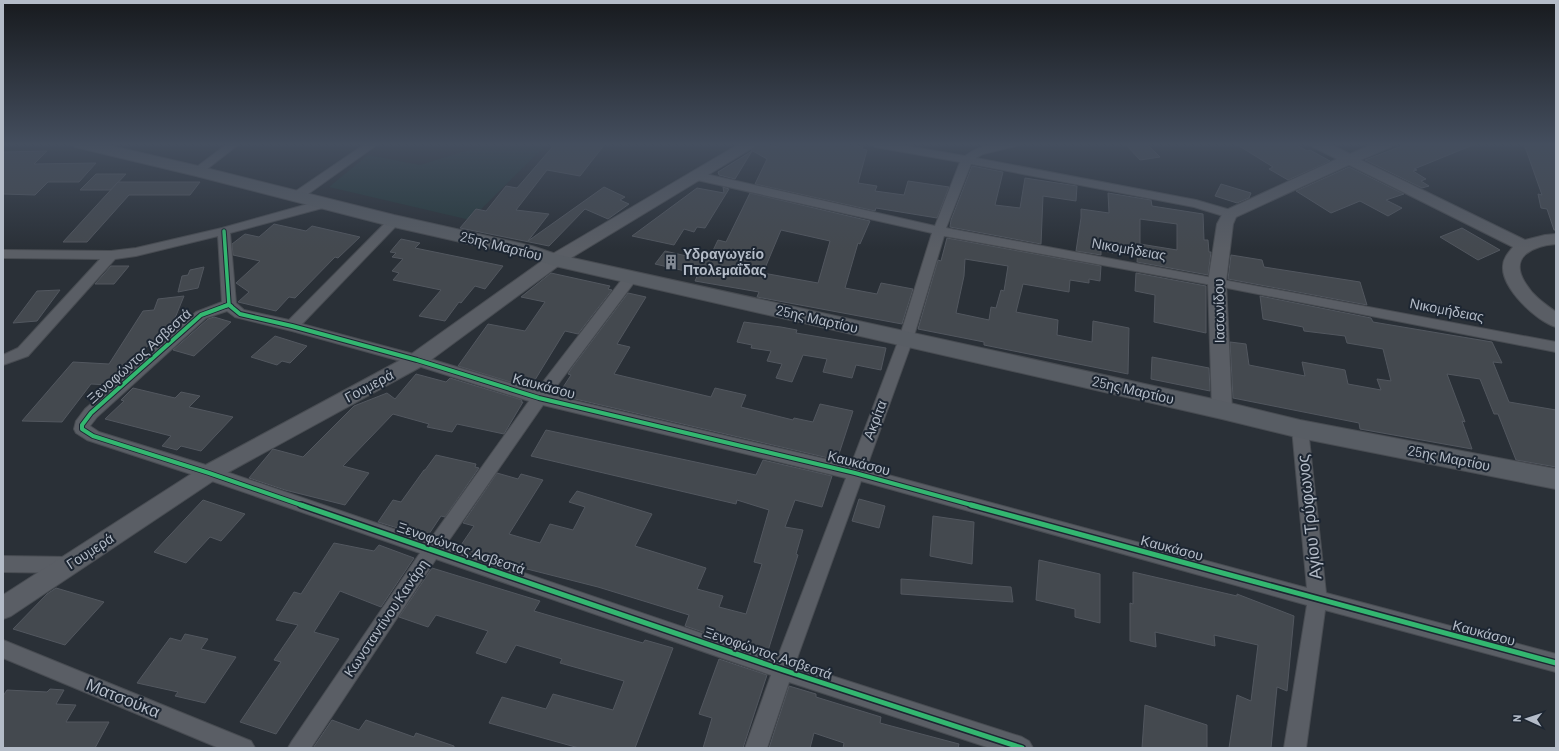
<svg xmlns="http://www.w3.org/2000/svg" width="1559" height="751" viewBox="0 0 1559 751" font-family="Barlow,sans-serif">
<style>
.green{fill:#273a3d}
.building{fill:#44494f;stroke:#52575f;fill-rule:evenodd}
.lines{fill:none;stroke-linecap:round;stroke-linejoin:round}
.minor-casing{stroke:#484c52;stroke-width:2}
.tertiary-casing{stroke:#484c52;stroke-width:2}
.secondary-casing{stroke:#484c52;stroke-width:2}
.minor{fill:#5a5e65;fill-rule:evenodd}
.tertiary{fill:#5a5e65;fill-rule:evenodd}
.secondary{fill:#585d64;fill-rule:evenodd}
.cycleway-far2-casing{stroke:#1d2632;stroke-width:5.5}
.cycleway-far1-casing{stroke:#1d2632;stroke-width:6}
.cycleway-casing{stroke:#1d2632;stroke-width:8}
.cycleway-far2{stroke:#33b770;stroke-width:3.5}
.cycleway-far1{stroke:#33b770;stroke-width:4}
.cycleway{stroke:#33b770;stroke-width:5}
.labels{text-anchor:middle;stroke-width:4;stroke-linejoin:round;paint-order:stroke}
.street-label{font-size:14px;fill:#b4bcc8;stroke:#1d2632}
.poi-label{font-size:14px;font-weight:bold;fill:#b4bcc8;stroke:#1d2632;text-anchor:start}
.near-street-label{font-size:17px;fill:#b4bcc8;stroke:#1d2632}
</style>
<rect width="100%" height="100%" fill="#2a3037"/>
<polygon class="green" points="489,144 547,144 470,220 329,187 368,155 420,165"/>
<g class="building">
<polygon points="555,144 605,144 580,176 547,170 516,210 549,214 528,241 604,187 625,197 620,200 629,204 608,219 585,209 549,246 460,228 476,209 486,211 506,186 517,188"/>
<polygon points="757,144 778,147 779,144 840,144 863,147 862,149 867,150 858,183 877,186 875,191 904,195 908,181 949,187 937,218 876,208 875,211 755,184 767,159 751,150"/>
<polygon points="1125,144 1147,144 1160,157 1140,160"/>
<polygon points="1236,144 1295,144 1307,151 1310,150 1330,161 1288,180 1269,169 1273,167"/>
<polygon points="1407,144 1473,144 1473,145 1414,169 1417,170 1413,171 1426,179 1421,181 1429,186 1422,188 1365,160"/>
<polygon points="1524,144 1556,144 1556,230 1554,230 1547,209 1541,208 1538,194 1542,195"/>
<polygon points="47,151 34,164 96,163 79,182 48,182 35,195 3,194 3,152"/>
<polygon points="752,151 735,179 719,175 718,172"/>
<polygon points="972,166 1003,172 995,205 1020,208 1025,178 1077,186 1076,201 1043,196 1041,244 950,227 951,220"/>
<polygon points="1349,167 1404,194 1386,200 1402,208 1388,216 1360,201 1331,213 1296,191"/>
<polygon points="96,174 126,174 111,190 80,190"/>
<polygon points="118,182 200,182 190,195 129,195 87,242 63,242"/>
<polygon points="1221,184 1251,193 1249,198 1237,203 1215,196"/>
<polygon points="723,187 729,189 705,228 697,227 694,232 684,229 674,245 632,236 697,188 724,193"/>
<path d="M750 193 870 221 860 244 858 243 845 288 877 294 881 283 913 289 902 324 757 297 759 292 695 281 698 274 655 264 665 251 708 261 718 240 726 242ZM781 230 830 241 818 283 763 273Z"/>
<path d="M1108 193 1151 200 1152 206 1203 214 1204 240H1208L1209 252H1211L1208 275 1137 262 1138 248 1114 244 1113 253 1101 250V255L1076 251 1081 218V209L1109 213ZM1140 219 1177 224V250L1140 244Z"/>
<polygon points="274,224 306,231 312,226 360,237 338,258 335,257 295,298 289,297 276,311 238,302 249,292 236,283 260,261 233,255 232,244 245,234 259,237"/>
<polygon points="1462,228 1500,250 1478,260 1440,237"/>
<path d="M947 238 1101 266 1100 281 1089 279V283L1070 280 1069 292 1023 284 1016 312 1058 320 1057 335 1092 342 1093 321 1129 328 1128 374 984 345V342L918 329 938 260 941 261ZM965 259 1008 266 1004 291 1001 290 996 308 991 307 989 320 956 313 964 276Z"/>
<polygon points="401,239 420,243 415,248 503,266 485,289 475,286 461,303 459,302 445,321 419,316 441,290 393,280 399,273 392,271 403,259 392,257 396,253 390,252"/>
<polygon points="1231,255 1262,260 1264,267 1360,282 1367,305 1228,279"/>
<polygon points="111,266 129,266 114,284 95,284"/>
<polygon points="204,267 198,288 178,292 182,276 188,275 190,270"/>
<polygon points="551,273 610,286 608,289 612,290 578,334 565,331 530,388 458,366 488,324 525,331 545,302 521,297"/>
<polygon points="1136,273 1206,286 1206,333 1154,322 1155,295 1135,291"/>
<polygon points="60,290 37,321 13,323 37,291"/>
<polygon points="628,293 646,297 617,344 630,347 614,374 711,397 715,388 746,395 741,407 793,420 794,418 813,422 820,404 853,411 837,460 558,395 571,375 568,374 571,369"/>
<polygon points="184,296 169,333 155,346 149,344 142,353 139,354 118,378 110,385 91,384 62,422 22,421 73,362 109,364 143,311 154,310 158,299"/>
<polygon points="1260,296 1371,318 1373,322 1492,342 1502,363 1493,362 1509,402 1556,410 1556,467 1516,460 1498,414 1494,414 1480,379 1447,374 1465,422 1462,421 1472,449 1360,429 1359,423 1233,398 1230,342 1246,344 1249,365 1305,376 1302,362 1345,370 1348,384 1381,390 1377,379 1391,381 1383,349 1347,343 1345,336 1304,331 1303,327 1263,319"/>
<polygon points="214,317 231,322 194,356 173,350 208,319"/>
<polygon points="744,322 781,327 797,330 796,333 886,348 881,370 856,365 852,378 823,372 827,359 803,355 792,382 776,378 782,364 767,361 771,351 751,348 752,345 737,342"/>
<polygon points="275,336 307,346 290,363 282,361 277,365 251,357"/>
<polygon points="1152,357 1209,368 1210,391 1151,379"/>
<polygon points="416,374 446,382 450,378 522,400 521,402 523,402 504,434 457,424 452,432 427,427 429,424 393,414 343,466 369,473 345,505 285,490 249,478 273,449 303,457 354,406 387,393 395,399"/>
<polygon points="133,388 175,398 181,392 200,396 189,407 233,417 201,451 181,446 177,450 162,446 171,436 105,419 124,401 121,400"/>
<polygon points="546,430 756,475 763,460 832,476 822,507 795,500 785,527 803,530 796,554 798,555 767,654 685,626 689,615 598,587 523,568 459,548 474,526 463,523 497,473 518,479 521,474 543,480 509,534 540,543 550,524 573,530 585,507 569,502 577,491 652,514 635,546 706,568 697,589 723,596 719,607 746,614 762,564 754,562 769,510 737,500 736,504 531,456"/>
<polygon points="436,455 476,464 475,467 479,468 445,517 441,516 427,537 378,522 393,500 401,502 424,470 425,470"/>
<polygon points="859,499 885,506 879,528 852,521"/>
<polygon points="203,500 245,514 221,541 210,537 186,563 154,552"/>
<polygon points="933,516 974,522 972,564 930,556"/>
<polygon points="334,543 374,551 379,545 414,558 381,607 340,591 314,632 339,639 276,734 240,722 281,662 274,660 298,625 276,620 294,592 301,594"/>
<polygon points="1039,560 1100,574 1100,623 1075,617 1075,609 1036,600"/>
<polygon points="432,568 540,601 534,611 643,643 645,640 673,648 635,748 579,748 489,723 502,697 546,709 553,694 613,710 624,681 560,663 562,659 516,645 506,663 476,653 488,631 436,615 428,627 399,617"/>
<polygon points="1133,572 1237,596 1237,594 1294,616 1287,691 1277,687 1271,748 1229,748 1237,695 1251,701 1258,645 1214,635 1215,646 1155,632 1156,647 1130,641 1130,603 1133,604"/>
<polygon points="901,579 1011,587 1013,602 901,594"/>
<polygon points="56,588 104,602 65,645 13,629 47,594"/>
<polygon points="185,634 208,639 201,649 236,657 205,703 175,696 178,692 137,683 170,638 181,641"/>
<polygon points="719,659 767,675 743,748 703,748 712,718 699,714"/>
<polygon points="789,686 816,694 816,697 881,717 880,723 959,744 958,748 843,748 844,743 814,733 810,748 769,748"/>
<polygon points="50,689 64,690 56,704 76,705 66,722 109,722 95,748 3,748 3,696 7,690 47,692"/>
<polygon points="1145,705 1207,725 1207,748 1142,748"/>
<polygon points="332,720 359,730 366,720 414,737 416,733 454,746 454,748 313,748"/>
</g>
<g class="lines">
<g class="minor-casing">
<g id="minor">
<polygon points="227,144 239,144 202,173 194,173 192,171 194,169"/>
<polygon points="365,144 378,144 301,199 293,199 291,196 293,193"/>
<path d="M870 144H896L965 156C982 143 996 144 1017 144L1016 146 983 154 976 158 1196 200 1234 211 1236 214 1234 217 1230 218 1194 207 971 164 946 228 1556 342V352L1217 286 944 236 913 339 866 469 1307 588 1292 429 1294 425 1300 423 1306 425 1308 429 1326 593 1556 654V672L1325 610 1306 748H1284L1307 605 861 481 795 664 1022 737 1029 741 1033 748H990L789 682 767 748H745L771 675 436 559 311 748H288L292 741 420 553 206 479 87 440 76 433 74 429 76 421 85 409 196 312 222 302 218 236 136 256 115 259 28 356 3 365V355L18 348 100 259 3 258V250L111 251 136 248 222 228 326 199 330 200 332 203 330 206 230 233 236 303 244 310 289 320 390 218H398L400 221 398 224 302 324 417 355 536 391 626 274 631 273 636 274 638 277 636 280 550 395 851 465 899 339 932 233 697 180 693 178 691 176 693 174 697 172 935 226 960 162 875 147ZM227 311 235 317 292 331 415 365 529 401 429 541 209 466 99 432 90 426 97 417 206 318ZM543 405 846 478 777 659 445 546Z"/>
<polygon points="3,556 69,557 75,559 78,565 75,571 69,573 3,572"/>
<polygon points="3,640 251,741 255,748 219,748 3,658"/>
</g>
</g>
<g class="tertiary-casing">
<g id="tertiary">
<polygon points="739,144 756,144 754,147 561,264 424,365 216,479 11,616 3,619 3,595 202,467 410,355 549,256"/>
<path d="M1311 144H1330L1350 154 1373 144H1393L1391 147 1361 160 1525 240 1545 235 1556 234V244C1532 246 1508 257 1526 284 1533 296 1545 304 1556 312V327C1537 322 1501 288 1503 266 1503 259 1508 253 1513 247L1349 165 1236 217 1233 224 1226 282 1232 410 1229 415 1222 417 1215 415 1212 410 1208 282 1217 224 1224 211 1337 159 1313 147Z"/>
</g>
</g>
<g class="secondary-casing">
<polygon id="secondary" points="73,144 103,144 198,166 394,215 532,246 559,255 1222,401 1300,420 1556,469 1556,489 1300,438 1222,419 555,266 527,257 394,227 196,176 75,147"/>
</g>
<use href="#minor" class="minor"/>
<use href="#tertiary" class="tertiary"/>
<use href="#secondary" class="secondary"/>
<g class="cycleway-far2-casing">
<g id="cycleway-far2">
<polyline points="224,231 229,305 231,306"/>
<polyline points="225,306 229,305"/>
</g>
</g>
<g class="cycleway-far1-casing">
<g id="cycleway-far1">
<polyline points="228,305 201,315 91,413 82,425 82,429 93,436 209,473 304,506"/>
<polyline points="229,305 240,314 292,326 417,360 539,398 855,473 975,506"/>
</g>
</g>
<g class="cycleway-casing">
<g id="cycleway">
<polyline points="301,505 783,670 1022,748"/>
<polyline points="971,505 1556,663"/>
</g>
</g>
<use href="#cycleway-far2" class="cycleway-far2"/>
<use href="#cycleway-far1" class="cycleway-far1"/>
<use href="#cycleway" class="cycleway"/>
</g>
<linearGradient id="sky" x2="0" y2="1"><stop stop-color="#171a1e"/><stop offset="0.58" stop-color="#444e5e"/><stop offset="1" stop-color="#444e5e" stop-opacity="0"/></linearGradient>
<rect width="1559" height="249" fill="url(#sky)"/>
<defs>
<g id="building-bare" transform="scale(1.2)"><path d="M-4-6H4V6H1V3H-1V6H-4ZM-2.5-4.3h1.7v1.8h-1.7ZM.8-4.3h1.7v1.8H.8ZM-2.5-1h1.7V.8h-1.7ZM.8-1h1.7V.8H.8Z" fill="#848b95" stroke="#1d2632" stroke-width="2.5" paint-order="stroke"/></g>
</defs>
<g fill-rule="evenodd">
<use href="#building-bare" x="671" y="262"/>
</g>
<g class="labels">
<g class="street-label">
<text transform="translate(501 246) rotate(14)" y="5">25ης Μαρτίου</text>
<text transform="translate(1129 249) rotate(10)" y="5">Νικομήδειας</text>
<text transform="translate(1447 310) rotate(11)" y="5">Νικομήδειας</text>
<text transform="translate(1219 311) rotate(-91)" y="5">Ιασωνίδου</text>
<text transform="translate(817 319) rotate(13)" y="5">25ης Μαρτίου</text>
<text transform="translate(139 356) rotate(-42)" y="5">Ξενοφώντος Ασβεστά</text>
<text transform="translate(369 386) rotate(-28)" y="5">Γουμερά</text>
<text transform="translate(544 386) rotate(15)" y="5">Καυκάσου</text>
<text transform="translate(1133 390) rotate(13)" y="5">25ης Μαρτίου</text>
<text transform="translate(875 420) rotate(-69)" y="5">Ακρίτα</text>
<text transform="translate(1449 458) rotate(11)" y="5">25ης Μαρτίου</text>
<text transform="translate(859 463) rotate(14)" y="5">Καυκάσου</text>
<text transform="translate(461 548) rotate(19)" y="5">Ξενοφώντος Ασβεστά</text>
<text transform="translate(1172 548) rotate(15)" y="5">Καυκάσου</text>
<text transform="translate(90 551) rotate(-33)" y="5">Γουμερά</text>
<text transform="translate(386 618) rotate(-56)" y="5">Κωνσταντίνου Κανάρη</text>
<text transform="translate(1484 633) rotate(15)" y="5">Καυκάσου</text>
<text transform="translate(768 653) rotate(19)" y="5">Ξενοφώντος Ασβεστά</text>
</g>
<g class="poi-label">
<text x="683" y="259">Υδραγωγείο<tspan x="683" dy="16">Πτολεμαΐδας</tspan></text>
</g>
<g class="near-street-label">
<text transform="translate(1309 517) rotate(-96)" y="6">Αγίου Τρύφωνος</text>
<text transform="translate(123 698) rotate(22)" y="6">Ματσούκα</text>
</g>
</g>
<rect width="1559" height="751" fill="none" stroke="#b4bcc8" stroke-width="8"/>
<g transform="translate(1527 719) rotate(273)" stroke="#1d2632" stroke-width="3" paint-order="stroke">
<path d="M0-3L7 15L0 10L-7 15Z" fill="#b4bcc8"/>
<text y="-6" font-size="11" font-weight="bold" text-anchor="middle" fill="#b4bcc8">N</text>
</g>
</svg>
